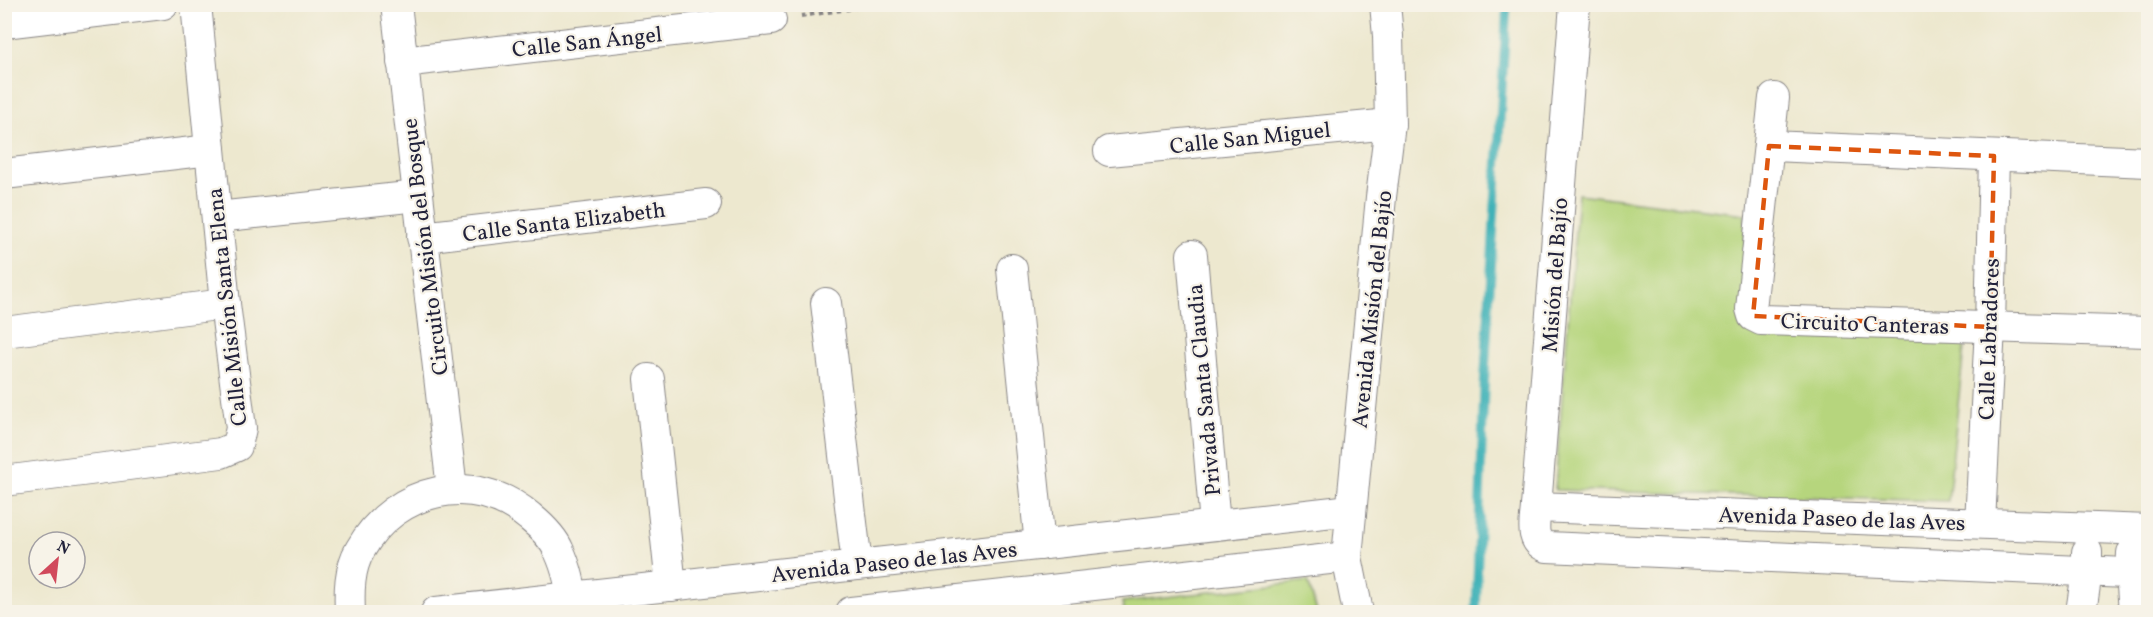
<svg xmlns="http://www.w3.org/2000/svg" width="2153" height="617" viewBox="0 0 2153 617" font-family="Vollkorn,serif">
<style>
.green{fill:#b6d57d;stroke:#6c7c5c;stroke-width:1.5}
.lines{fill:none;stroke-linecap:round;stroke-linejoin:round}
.stream{stroke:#41b2b8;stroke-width:9}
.minor-casing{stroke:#888585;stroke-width:32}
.path{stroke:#888585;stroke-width:4;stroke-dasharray:4.5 4.5;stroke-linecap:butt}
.minor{stroke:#fff;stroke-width:30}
.marked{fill:none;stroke:#de560e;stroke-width:4.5;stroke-dasharray:12 8;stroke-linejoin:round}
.labels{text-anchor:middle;stroke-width:4.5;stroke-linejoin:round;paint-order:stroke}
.street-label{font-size:22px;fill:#22223b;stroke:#f7f3e8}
</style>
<rect width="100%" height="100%" fill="#f7f3e8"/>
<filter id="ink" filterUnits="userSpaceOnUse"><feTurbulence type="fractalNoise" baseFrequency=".0167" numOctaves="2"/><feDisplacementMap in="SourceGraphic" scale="12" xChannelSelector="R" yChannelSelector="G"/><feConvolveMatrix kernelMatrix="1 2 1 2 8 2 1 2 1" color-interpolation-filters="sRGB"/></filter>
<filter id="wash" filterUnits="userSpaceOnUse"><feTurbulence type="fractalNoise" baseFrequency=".008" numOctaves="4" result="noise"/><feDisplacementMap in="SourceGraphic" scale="24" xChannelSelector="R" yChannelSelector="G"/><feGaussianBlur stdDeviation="1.35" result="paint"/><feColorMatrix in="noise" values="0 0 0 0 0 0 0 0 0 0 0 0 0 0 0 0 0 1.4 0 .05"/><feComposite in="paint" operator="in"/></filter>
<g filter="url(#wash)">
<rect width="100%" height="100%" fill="#ede8cf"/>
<g class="green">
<polygon points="1578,194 1745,214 1745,325 1965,338 1948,501 1555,490"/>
<polygon points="1308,581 1317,612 1124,612 1122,602"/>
</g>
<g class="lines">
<polyline class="stream" points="1476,612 1484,389 1507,4"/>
</g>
</g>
<g filter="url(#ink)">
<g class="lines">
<g class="minor-casing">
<g id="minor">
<polyline points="396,4 452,489"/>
<path d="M1575 4 1536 507C1535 522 1529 541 1547 547L2148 574"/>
<polyline points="4,23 163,4"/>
<polyline points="402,62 771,20"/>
<polyline points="1774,98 1751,309 1753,316 1761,320 2148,332"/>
<polyline points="1769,146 2148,162"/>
<polyline points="1109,151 1390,124"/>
<polyline points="4,174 210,150"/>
<polyline points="217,217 418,196"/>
<polyline points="422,237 706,204"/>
<polyline points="1192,255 1215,525"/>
<polyline points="1012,269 1040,545"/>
<polyline points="826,303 857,565"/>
<polyline points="4,332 225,304"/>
<polyline points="649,379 671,586"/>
<polyline points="4,481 221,453 237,446 241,428 225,304 196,4"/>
<polyline points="1536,507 2148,530"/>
<polyline points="1980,523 1990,327 1994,156"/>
<polyline points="2132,553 2131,573 2134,612"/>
<path d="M350 612C349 592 349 569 360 550 395 488 474 469 530 517 541 526 553 537 559 551 568 570 572 592 574 612"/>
<polyline points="436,612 1351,510"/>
<polyline points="851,612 1347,557"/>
<polyline points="1358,612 1347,557 1381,197 1390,124 1388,36 1385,4"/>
<polyline points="2081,612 2087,572 2087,552"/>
</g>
</g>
<polyline class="path" points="801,16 884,4"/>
<use href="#minor" class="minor"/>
</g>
</g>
<path class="marked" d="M1769 146 1994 156 1990 327 1753 316Z"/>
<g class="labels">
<g class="street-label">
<text transform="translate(587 41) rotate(-6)" y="8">Calle San Ángel</text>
<text transform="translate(1250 137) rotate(-6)" y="8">Calle San Miguel</text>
<text transform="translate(564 221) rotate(-7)" y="8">Calle Santa Elizabeth</text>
<text transform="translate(424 247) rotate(-97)" y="8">Circuito Misión del Bosque</text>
<text transform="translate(1554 275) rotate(-86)" y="8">Misión del Bajío</text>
<text transform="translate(226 307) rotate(-96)" y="8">Calle Misión Santa Elena</text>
<text transform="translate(1371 309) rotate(-84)" y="8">Avenida Misión del Bajío</text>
<text transform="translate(1865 323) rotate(2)" y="8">Circuito Canteras</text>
<text transform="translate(1988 339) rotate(-88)" y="8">Calle Labradores</text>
<text transform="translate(1203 390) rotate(-95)" y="8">Privada Santa Claudia</text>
<text transform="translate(1842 518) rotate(2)" y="8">Avenida Paseo de las Aves</text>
<text transform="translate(894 561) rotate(-6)" y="8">Avenida Paseo de las Aves</text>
</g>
</g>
<rect width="2153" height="617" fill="none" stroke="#f7f3e8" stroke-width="24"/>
<g transform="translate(57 560) rotate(27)"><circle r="28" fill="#f7f3e8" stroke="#a29fa3" stroke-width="1.5"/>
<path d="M0-4.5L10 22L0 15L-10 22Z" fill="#d1495b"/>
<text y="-9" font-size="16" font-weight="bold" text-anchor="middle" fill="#22223b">N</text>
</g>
</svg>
